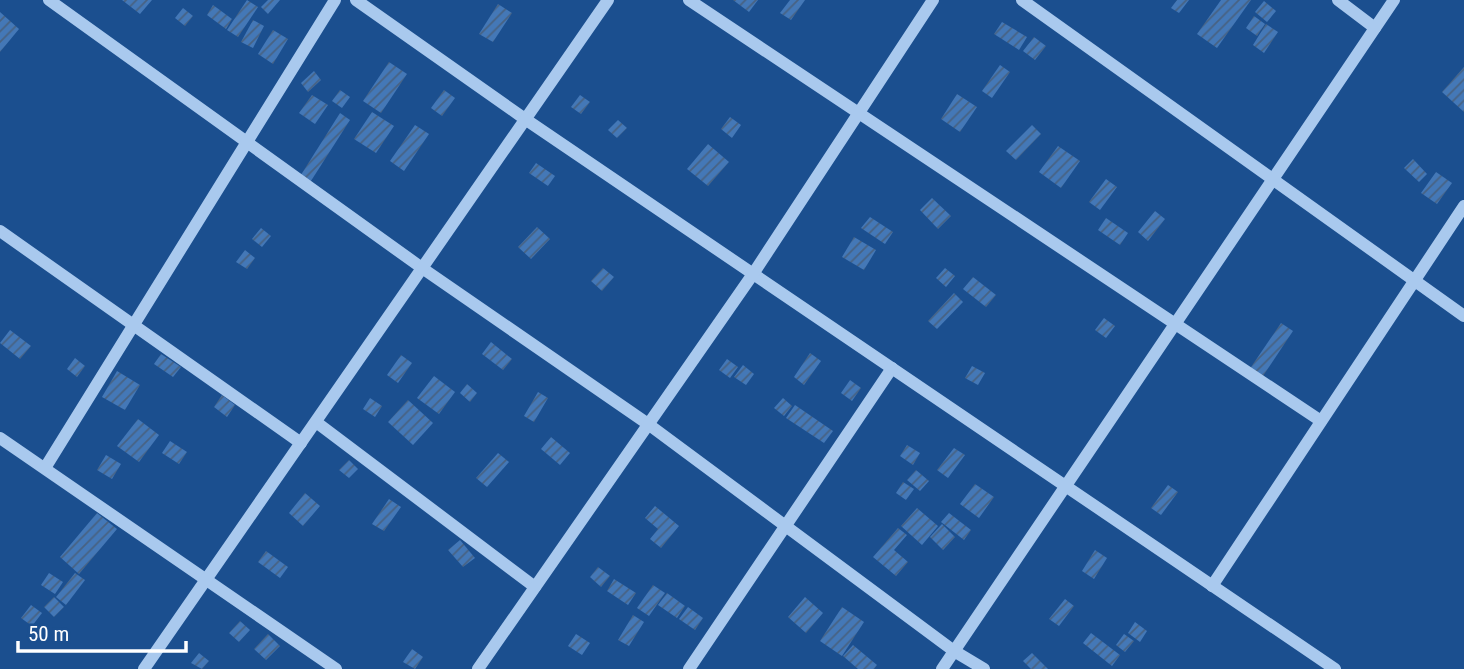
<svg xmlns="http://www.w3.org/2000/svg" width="1464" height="669" viewBox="0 0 1464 669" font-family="'Roboto Condensed',sans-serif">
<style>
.building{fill:url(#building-hatch)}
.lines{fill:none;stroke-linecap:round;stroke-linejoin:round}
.minor{stroke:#a9c9ee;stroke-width:12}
</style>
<defs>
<pattern id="building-hatch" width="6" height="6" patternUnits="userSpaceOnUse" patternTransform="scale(1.75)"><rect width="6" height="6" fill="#4478b7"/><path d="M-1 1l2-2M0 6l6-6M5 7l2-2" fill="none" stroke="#486282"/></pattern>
</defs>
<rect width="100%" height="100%" fill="#1b4f8f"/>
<g class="building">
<polygon points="122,0 152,0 140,14"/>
<polygon points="247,0 258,7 238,37 227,30"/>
<polygon points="268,0 280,0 268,14 261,7"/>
<polygon points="733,0 758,0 749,12"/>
<polygon points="790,0 805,0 791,20 780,13"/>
<polygon points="1177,0 1189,0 1179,13 1171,8"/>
<polygon points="1221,0 1251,0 1217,48 1197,34"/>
<polygon points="1264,1 1276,11 1267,22 1255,12"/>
<polygon points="498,4 512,13 493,42 479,34"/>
<polygon points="213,5 232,19 226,29 207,15"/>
<polygon points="183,8 193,16 185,26 175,18"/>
<polygon points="0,12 19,29 0,52"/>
<polygon points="1254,16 1265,24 1257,36 1246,28"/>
<polygon points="253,20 264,26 253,48 241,42"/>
<polygon points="1002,22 1027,37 1019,50 994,34"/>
<polygon points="1266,24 1278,32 1264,53 1253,45"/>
<polygon points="273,30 288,39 273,64 258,54"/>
<polygon points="1034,37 1046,46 1035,60 1023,51"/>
<polygon points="389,62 407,74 381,113 363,101"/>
<polygon points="1000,65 1010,72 992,98 982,91"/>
<polygon points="1464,67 1464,112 1442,92"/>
<polygon points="314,71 321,80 308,92 301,83"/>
<polygon points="340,90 350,97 342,108 332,101"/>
<polygon points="444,90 455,98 442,116 431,108"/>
<polygon points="957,94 977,107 960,132 941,119"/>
<polygon points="312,95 328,105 315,124 299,113"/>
<polygon points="580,95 590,102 581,114 571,107"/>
<polygon points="372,112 394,126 376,153 354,139"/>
<polygon points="340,113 350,120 309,184 299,178"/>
<polygon points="730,117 741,125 732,138 721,129"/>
<polygon points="618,120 627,128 617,138 608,130"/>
<polygon points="415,125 429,134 404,171 390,161"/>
<polygon points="1032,125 1041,134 1016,160 1006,151"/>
<polygon points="708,144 729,162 708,186 687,169"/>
<polygon points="1058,146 1080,161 1061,188 1039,172"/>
<polygon points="1413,159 1427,174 1419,182 1404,168"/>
<polygon points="536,163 555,176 548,186 529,173"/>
<polygon points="1436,172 1452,183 1437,204 1421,193"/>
<polygon points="1106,179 1117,187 1100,210 1089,202"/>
<polygon points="932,198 951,216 938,229 920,210"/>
<polygon points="1155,211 1165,219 1148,241 1138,232"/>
<polygon points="870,217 893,232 885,244 861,228"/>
<polygon points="1106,218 1128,233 1120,245 1098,230"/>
<polygon points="537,227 550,239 531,259 518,247"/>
<polygon points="261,228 271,236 262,247 252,239"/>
<polygon points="854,237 876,250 864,270 842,257"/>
<polygon points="245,250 255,258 247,269 236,262"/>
<polygon points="603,268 614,277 602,291 591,281"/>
<polygon points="945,268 955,276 946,287 936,278"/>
<polygon points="973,277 996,295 986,307 963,289"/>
<polygon points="954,293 963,302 937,329 928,321"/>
<polygon points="1104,318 1115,326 1106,338 1095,330"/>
<polygon points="1281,323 1293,331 1261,379 1249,370"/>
<polygon points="10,330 31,346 20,359 0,343"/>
<polygon points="491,342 512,359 503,370 482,354"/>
<polygon points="810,353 821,361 804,385 794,377"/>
<polygon points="161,354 181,367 173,377 154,364"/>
<polygon points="401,355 412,363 398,383 387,375"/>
<polygon points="75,358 85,366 77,377 67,369"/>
<polygon points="727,359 738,367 730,378 719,370"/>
<polygon points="743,365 754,374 746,385 734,377"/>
<polygon points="972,366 985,373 978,385 965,378"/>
<polygon points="117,371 140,385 125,410 102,397"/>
<polygon points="434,376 455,392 439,414 417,398"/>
<polygon points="850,380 861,388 852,401 841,393"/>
<polygon points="467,384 477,393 470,402 460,393"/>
<polygon points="538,392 548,398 534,422 524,416"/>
<polygon points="222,395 235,405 227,417 214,407"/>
<polygon points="370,398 382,406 375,417 363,409"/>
<polygon points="783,398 792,406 784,416 774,408"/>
<polygon points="408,400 433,423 413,445 388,422"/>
<polygon points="795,405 833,431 824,443 786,418"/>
<polygon points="138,419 159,435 139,462 117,446"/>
<polygon points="551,437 570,453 560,465 541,449"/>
<polygon points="170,441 187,452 179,464 162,453"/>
<polygon points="907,445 920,453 913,465 900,456"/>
<polygon points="954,448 965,455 948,478 937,470"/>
<polygon points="498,453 509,462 487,487 476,478"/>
<polygon points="106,455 121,464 112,479 97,470"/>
<polygon points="349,460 358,469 349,478 339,470"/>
<polygon points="916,470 929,481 920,491 907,480"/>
<polygon points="903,482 914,489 906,500 896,493"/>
<polygon points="975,484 994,497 979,518 960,504"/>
<polygon points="1168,485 1178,492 1161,515 1151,508"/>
<polygon points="305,493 320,506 303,526 289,513"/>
<polygon points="389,499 401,507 384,531 372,524"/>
<polygon points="655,506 679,526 661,548 650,539 658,529 645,518"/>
<polygon points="917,508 938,526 922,545 901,526"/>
<polygon points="97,513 117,529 79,574 60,557"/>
<polygon points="949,513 971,530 964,540 941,522"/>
<polygon points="942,524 955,537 943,550 930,537"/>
<polygon points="898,528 907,535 894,550 908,562 896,576 873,557"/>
<polygon points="460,540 475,558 463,567 448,550"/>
<polygon points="1095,550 1107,558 1094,579 1082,571"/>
<polygon points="266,551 288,567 280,578 258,562"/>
<polygon points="598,567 610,576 601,587 590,577"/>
<polygon points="49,573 63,582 55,594 41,585"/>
<polygon points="75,573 85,580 66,605 56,597"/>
<polygon points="614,579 636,593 628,605 607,591"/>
<polygon points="653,585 665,593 649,616 637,608"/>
<polygon points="667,593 685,606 677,618 658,605"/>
<polygon points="54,597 64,607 54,617 44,607"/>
<polygon points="805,597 823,613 806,633 788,617"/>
<polygon points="1065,599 1074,606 1059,626 1049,619"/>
<polygon points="31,605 42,613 32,626 21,618"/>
<polygon points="688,607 703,618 695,630 679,619"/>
<polygon points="842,607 864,622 842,656 820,641"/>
<polygon points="633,615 644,622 629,646 618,640"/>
<polygon points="240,621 250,630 239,642 229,633"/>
<polygon points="1135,622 1147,631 1140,642 1128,633"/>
<polygon points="1091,633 1120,655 1112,666 1083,643"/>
<polygon points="268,634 280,646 266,660 254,649"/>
<polygon points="576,634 590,643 582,655 568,646"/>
<polygon points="1124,634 1134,641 1125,652 1116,645"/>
<polygon points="853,645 877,665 874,669 858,669 843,656"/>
<polygon points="412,649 423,657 415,669 403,662"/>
<polygon points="199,653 209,661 202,669 191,663"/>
<polygon points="1032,653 1048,669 1031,669 1023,661"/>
</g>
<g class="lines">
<g class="minor">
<polyline points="49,0 422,268 648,424 954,651 984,669"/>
<polyline points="356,0 525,119 1335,669"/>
<polyline points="689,0 1321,421"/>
<polyline points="1022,0 1464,316"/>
<polyline points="1338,0 1375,28"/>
<polyline points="0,231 301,443"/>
<polyline points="316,422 535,587"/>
<polyline points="0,438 336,669"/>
<polyline points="45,468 335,0"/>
<polyline points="1212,586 1464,206"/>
<polyline points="144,669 608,0"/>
<polyline points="478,669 753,274 933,0"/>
<polyline points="689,669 892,368"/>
<polyline points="942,669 1394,0"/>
</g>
</g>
<path d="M18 641v10h168v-10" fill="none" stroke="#ffffff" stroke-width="3.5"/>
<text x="28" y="641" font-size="21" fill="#ffffff" stroke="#1b4f8f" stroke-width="5" paint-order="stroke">50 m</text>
</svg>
